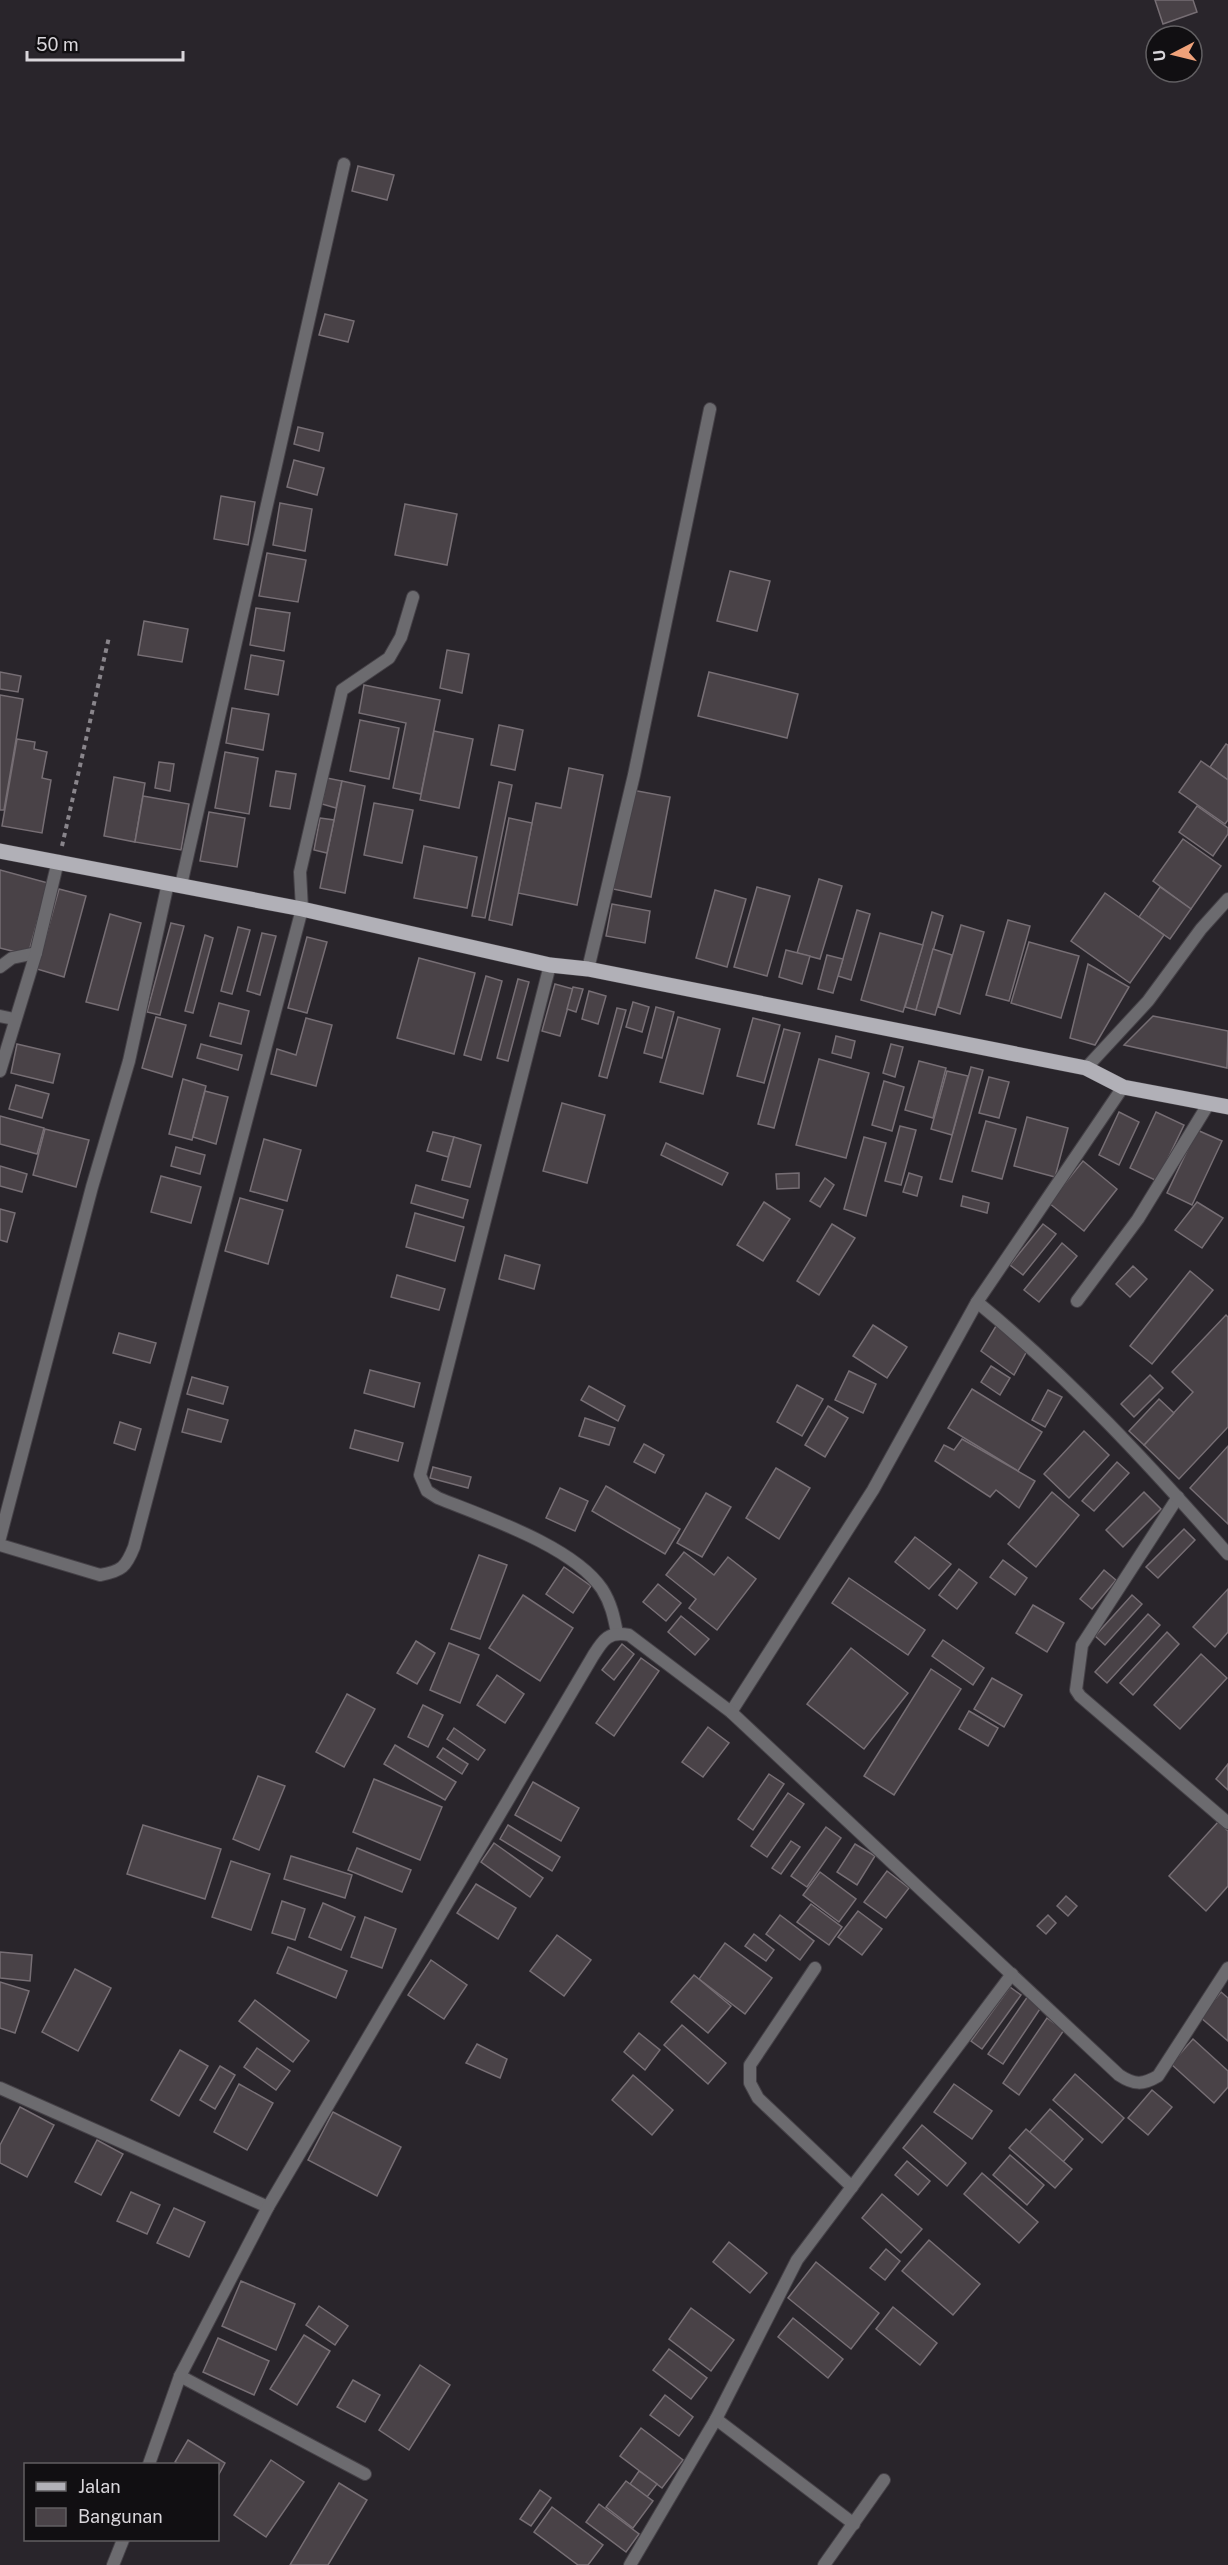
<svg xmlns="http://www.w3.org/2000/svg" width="1228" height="2565" viewBox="0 0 1228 2565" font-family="'Public Sans',sans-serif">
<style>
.building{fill:#494247;stroke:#766e74;stroke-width:1.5}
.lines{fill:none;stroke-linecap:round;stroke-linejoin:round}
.lane-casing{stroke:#454147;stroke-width:14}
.street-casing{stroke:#454147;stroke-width:14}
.primary-casing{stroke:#454147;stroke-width:16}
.path{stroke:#89858b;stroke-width:4;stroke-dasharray:4.5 4.5;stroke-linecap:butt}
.lane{stroke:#6c6b6f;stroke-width:12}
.street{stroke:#6c6b6f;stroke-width:12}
.primary{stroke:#b1b0b7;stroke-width:15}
</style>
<rect width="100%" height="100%" fill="#29252b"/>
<g class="building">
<polygon points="1155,0 1193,0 1197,12 1163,24"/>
<polygon points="358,166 394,175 387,200 352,191"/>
<polygon points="325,314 354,321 348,342 319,335"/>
<polygon points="298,427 323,433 319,451 294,444"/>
<polygon points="294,460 324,468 317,495 287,487"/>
<polygon points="221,496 255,502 248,545 214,539"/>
<polygon points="280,503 312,509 305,551 273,545"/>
<polygon points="405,504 457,514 447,565 395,555"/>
<polygon points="267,553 306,560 298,602 259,596"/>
<polygon points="730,571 770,581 757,631 717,621"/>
<polygon points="256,608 290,613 284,651 250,645"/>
<polygon points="144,621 188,629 182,662 138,655"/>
<polygon points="447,650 469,654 462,693 440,688"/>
<polygon points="251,655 284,661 278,695 245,689"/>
<polygon points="0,672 21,676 18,692 0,689"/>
<polygon points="709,672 798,694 787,738 698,716"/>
<polygon points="364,685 440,700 421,794 393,788 406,723 359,713"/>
<polygon points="0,695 23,699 4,810 0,810"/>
<polygon points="232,708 269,714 263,750 226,743"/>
<polygon points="360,720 399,728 389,779 350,771"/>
<polygon points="499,725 523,730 515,770 491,765"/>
<polygon points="434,731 473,739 459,808 420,800"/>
<polygon points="17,739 35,742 34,749 47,752 42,778 51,780 42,833 2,826"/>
<polygon points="1226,744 1228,745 1228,780 1210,767"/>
<polygon points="225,752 258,758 249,814 215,808"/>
<polygon points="1201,761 1228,780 1228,820 1225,824 1179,792"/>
<polygon points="159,762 174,764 170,791 155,788"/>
<polygon points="569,768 603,775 577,905 518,893 536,803 561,808"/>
<polygon points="276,771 296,774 290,809 270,806"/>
<polygon points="114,777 145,783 135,842 104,836"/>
<polygon points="327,778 342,781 336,808 322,804"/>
<polygon points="342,781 365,786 345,893 320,888"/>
<polygon points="499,782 512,785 485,918 472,916"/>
<polygon points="632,790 670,797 651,897 613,889"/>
<polygon points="143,796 189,804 181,850 135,842"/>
<polygon points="374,803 413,810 402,863 364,855"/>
<polygon points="1197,806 1228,828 1228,834 1213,856 1179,832"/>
<polygon points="209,812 245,818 237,867 200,861"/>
<polygon points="320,818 334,820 327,853 314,850"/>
<polygon points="509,818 532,823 512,925 489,920"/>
<polygon points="1183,839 1221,866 1191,909 1153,881"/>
<polygon points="424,846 477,857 467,908 414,898"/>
<polygon points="0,870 48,883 28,955 0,948"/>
<polygon points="819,879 842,886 820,959 797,953"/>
<polygon points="757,887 790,896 767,976 734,967"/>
<polygon points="1160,887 1191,909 1170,939 1139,917"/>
<polygon points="59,889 86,896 64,977 37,969"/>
<polygon points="715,890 746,899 727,967 696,958"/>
<polygon points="1105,893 1164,935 1130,983 1071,941"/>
<polygon points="612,904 650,911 645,943 606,936"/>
<polygon points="857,910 870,914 851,980 838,976"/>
<polygon points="932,912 943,916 916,1010 905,1007"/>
<polygon points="110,914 141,923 118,1010 86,1002"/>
<polygon points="1008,920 1030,926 1009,1001 986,995"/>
<polygon points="171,923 184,926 160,1015 147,1012"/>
<polygon points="961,925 984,932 960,1014 938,1007"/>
<polygon points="238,927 250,930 232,994 221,991"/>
<polygon points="262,933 276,936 260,995 247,991"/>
<polygon points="880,933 923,945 903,1012 861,1000"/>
<polygon points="205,935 213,938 193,1013 185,1011"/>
<polygon points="307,937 327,942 307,1013 288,1008"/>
<polygon points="1029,942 1079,956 1061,1018 1011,1003"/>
<polygon points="933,949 952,955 935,1015 916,1010"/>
<polygon points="786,950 810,956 802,984 779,977"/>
<polygon points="827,955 843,959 833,993 818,989"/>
<polygon points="419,958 475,973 454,1054 397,1038"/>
<polygon points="1088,964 1129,987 1095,1045 1070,1038"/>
<polygon points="486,976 502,981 481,1060 464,1055"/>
<polygon points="518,979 529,982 508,1061 497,1058"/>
<polygon points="555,984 573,989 560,1036 542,1031"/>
<polygon points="573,987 583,989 576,1012 567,1009"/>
<polygon points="589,991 606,996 598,1024 582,1019"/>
<polygon points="633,1002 649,1007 642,1032 626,1027"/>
<polygon points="219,1003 249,1011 241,1044 210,1036"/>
<polygon points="656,1007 674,1012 662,1058 644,1053"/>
<polygon points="617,1008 626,1010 607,1078 599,1076"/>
<polygon points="1153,1016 1228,1031 1227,1068 1124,1045"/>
<polygon points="156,1017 186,1025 172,1077 142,1068"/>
<polygon points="678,1017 720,1029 703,1094 660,1082"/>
<polygon points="306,1018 332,1025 316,1086 271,1074 277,1049 296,1055"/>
<polygon points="753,1018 780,1025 764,1083 737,1076"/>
<polygon points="784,1029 800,1033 774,1128 758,1124"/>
<polygon points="836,1036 855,1041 851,1058 832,1053"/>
<polygon points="17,1044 60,1054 53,1083 11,1073"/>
<polygon points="201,1044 242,1055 238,1070 197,1058"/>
<polygon points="891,1044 903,1047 895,1077 883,1073"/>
<polygon points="819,1059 869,1073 846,1158 796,1145"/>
<polygon points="919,1061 946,1068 933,1118 905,1110"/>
<polygon points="971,1067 983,1070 952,1182 940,1179"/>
<polygon points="947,1071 968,1076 952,1135 931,1129"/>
<polygon points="989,1077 1009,1082 999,1118 979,1113"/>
<polygon points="183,1079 206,1086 192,1140 169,1134"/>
<polygon points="884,1081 904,1087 892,1131 872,1125"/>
<polygon points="16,1085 49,1094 42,1118 9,1109"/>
<polygon points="205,1091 228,1097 216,1144 193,1137"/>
<polygon points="562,1103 605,1115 587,1183 543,1171"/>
<polygon points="1119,1112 1139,1122 1119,1165 1099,1155"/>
<polygon points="1156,1112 1184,1125 1157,1181 1130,1168"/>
<polygon points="0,1116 44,1128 37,1154 0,1144"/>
<polygon points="1027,1117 1068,1128 1055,1177 1014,1166"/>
<polygon points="986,1121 1016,1129 1002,1179 972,1171"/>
<polygon points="900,1126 916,1130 901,1185 885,1181"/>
<polygon points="45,1129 89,1140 76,1187 33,1175"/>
<polygon points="1197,1130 1222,1141 1192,1205 1167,1193"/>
<polygon points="433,1132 454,1137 448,1157 427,1151"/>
<polygon points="454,1137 481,1145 470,1187 442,1180"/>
<polygon points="864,1137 886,1143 866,1216 844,1209"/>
<polygon points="264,1139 301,1150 287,1201 250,1191"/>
<polygon points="666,1143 728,1173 722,1185 661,1155"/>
<polygon points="176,1147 205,1155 200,1174 171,1166"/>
<polygon points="1083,1161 1117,1189 1084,1231 1049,1203"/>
<polygon points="0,1166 27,1174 22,1192 0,1186"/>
<polygon points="799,1173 799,1188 777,1189 776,1174"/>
<polygon points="909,1173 922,1177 917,1196 903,1192"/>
<polygon points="161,1176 201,1187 191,1223 151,1212"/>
<polygon points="825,1178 834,1185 820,1207 810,1201"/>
<polygon points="416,1185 468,1200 463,1218 411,1203"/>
<polygon points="963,1196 989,1203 987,1213 961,1206"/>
<polygon points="240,1198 283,1210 268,1264 225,1251"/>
<polygon points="764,1202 790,1219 763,1261 737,1245"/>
<polygon points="1197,1202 1223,1218 1202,1248 1175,1230"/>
<polygon points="0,1209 15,1213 7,1242 0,1240"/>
<polygon points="415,1213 464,1227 455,1261 406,1247"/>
<polygon points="832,1224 855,1238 819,1295 797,1281"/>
<polygon points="1043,1224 1056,1234 1023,1275 1010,1265"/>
<polygon points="1062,1243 1077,1256 1039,1302 1024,1290"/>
<polygon points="505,1255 540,1265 534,1289 499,1279"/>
<polygon points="1133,1266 1147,1279 1130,1297 1116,1284"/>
<polygon points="1190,1271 1213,1290 1152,1364 1130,1346"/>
<polygon points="397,1275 445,1289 439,1310 391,1297"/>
<polygon points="1226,1315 1228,1317 1228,1427 1179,1479 1144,1445 1193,1392 1172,1372"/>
<polygon points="873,1325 907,1347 887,1378 853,1356"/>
<polygon points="996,1326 1028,1349 1014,1375 981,1351"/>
<polygon points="119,1333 156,1343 150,1363 113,1353"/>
<polygon points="991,1366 1010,1378 1000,1395 981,1382"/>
<polygon points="370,1370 420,1383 414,1407 364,1393"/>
<polygon points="849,1371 876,1384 863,1413 835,1400"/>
<polygon points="1150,1375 1163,1388 1134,1417 1121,1404"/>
<polygon points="192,1377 228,1387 223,1404 187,1394"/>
<polygon points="797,1385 823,1399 802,1436 777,1422"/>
<polygon points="589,1386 625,1406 618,1421 581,1400"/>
<polygon points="972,1389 1042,1432 1018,1471 948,1428"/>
<polygon points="1048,1390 1062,1397 1045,1427 1032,1420"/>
<polygon points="1159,1399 1174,1413 1144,1445 1129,1431"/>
<polygon points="828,1406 848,1418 825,1457 805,1445"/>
<polygon points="188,1409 228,1420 221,1442 182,1432"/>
<polygon points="585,1418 615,1428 609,1445 579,1436"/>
<polygon points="120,1422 141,1429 135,1450 114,1443"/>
<polygon points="355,1430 403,1443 398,1461 350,1448"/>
<polygon points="1084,1431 1109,1455 1069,1498 1044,1474"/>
<polygon points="962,1439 1035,1481 1019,1508 996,1490 990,1497 935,1461 944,1445 954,1450"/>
<polygon points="644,1444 664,1455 655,1473 634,1462"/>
<polygon points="1228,1446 1228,1524 1190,1488"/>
<polygon points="1117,1462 1129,1473 1094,1511 1082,1501"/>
<polygon points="433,1467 471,1477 468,1488 430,1478"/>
<polygon points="776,1468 810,1488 779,1539 746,1518"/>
<polygon points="606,1486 680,1529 665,1554 592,1511"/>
<polygon points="560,1488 588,1501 575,1531 546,1518"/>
<polygon points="1052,1492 1079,1515 1036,1567 1008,1544"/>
<polygon points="1144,1492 1161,1509 1123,1547 1106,1530"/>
<polygon points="706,1493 731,1507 702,1557 677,1543"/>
<polygon points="1184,1529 1195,1540 1158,1578 1146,1567"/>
<polygon points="915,1537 951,1564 929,1589 895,1562"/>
<polygon points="684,1552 714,1575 728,1557 756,1579 717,1630 689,1608 696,1599 666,1575"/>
<polygon points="479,1555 507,1565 480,1639 451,1629"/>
<polygon points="1003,1560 1027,1578 1015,1595 990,1577"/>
<polygon points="564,1567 591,1586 573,1613 546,1594"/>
<polygon points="959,1569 977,1583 957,1609 939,1595"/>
<polygon points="1104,1570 1116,1580 1092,1609 1080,1599"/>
<polygon points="849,1578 925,1630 908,1655 832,1603"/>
<polygon points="658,1584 681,1603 666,1621 643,1602"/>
<polygon points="1228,1589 1228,1632 1215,1647 1193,1627"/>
<polygon points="523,1595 573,1628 540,1681 489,1648"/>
<polygon points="1132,1595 1142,1604 1105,1645 1095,1636"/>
<polygon points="1033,1605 1064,1623 1047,1652 1016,1633"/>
<polygon points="1148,1614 1160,1625 1107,1683 1095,1672"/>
<polygon points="681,1616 709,1639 695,1655 668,1632"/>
<polygon points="1167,1632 1179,1644 1133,1695 1120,1683"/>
<polygon points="943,1640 984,1668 973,1685 932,1656"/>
<polygon points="416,1641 435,1653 417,1684 397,1673"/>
<polygon points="449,1643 479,1655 460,1703 430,1690"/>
<polygon points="622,1644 634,1654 614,1680 602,1670"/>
<polygon points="851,1648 908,1693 864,1749 807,1704"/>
<polygon points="1201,1654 1227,1678 1180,1729 1154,1705"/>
<polygon points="641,1658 659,1671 614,1736 596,1723"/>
<polygon points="931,1669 961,1689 894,1795 864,1776"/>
<polygon points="497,1675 524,1694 505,1723 477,1705"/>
<polygon points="992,1678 1022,1695 1004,1727 974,1709"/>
<polygon points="347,1694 375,1709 344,1767 316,1752"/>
<polygon points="423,1705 443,1715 428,1747 408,1737"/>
<polygon points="969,1711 998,1728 988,1746 959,1729"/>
<polygon points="708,1727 729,1743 703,1777 682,1762"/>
<polygon points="454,1728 485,1750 478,1760 447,1739"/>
<polygon points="395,1745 456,1782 445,1800 384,1764"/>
<polygon points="443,1748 468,1764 462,1774 437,1757"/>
<polygon points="1228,1764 1228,1790 1216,1779"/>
<polygon points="769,1774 784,1784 753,1830 738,1819"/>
<polygon points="258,1776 285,1786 259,1850 233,1839"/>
<polygon points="374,1779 442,1807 420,1860 353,1832"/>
<polygon points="533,1782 579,1808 561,1841 515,1815"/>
<polygon points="788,1793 804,1804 767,1857 751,1846"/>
<polygon points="1218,1822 1228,1831 1228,1886 1206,1911 1169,1876"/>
<polygon points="143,1825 221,1849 205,1899 127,1874"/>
<polygon points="508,1825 560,1857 552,1871 500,1839"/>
<polygon points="826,1827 841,1838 807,1887 791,1876"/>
<polygon points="791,1841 800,1847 781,1874 772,1868"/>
<polygon points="494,1843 543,1878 530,1897 481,1862"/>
<polygon points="855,1844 875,1856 857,1885 837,1872"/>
<polygon points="357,1848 411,1870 402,1892 348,1870"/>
<polygon points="291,1856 352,1875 345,1898 284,1879"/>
<polygon points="231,1861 270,1874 251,1930 212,1917"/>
<polygon points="887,1871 909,1888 886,1918 864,1902"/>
<polygon points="820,1872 856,1899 839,1922 803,1895"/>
<polygon points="476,1884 516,1908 498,1939 457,1913"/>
<polygon points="1066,1896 1077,1906 1068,1916 1057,1906"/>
<polygon points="282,1901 305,1909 295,1940 272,1933"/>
<polygon points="323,1903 355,1917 341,1950 309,1937"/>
<polygon points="811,1904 842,1927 829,1945 797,1922"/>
<polygon points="858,1911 882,1929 862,1955 838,1937"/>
<polygon points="780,1915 814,1941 800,1960 766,1934"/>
<polygon points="1048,1915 1056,1923 1046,1934 1037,1926"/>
<polygon points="365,1917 396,1929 382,1968 351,1957"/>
<polygon points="754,1934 774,1950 766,1961 745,1946"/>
<polygon points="557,1935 591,1960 564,1996 530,1971"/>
<polygon points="725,1943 772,1978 745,2014 699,1979"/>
<polygon points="288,1947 347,1971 336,1998 277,1973"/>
<polygon points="0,1952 32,1955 30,1981 0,1978"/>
<polygon points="431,1960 467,1985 444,2019 408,1995"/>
<polygon points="75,1969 111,1988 78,2051 42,2032"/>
<polygon points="694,1975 731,2006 708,2033 671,2002"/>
<polygon points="0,1982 29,1991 15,2033 0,2028"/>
<polygon points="1010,1987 1021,1995 982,2049 971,2041"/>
<polygon points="1221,1992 1228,1998 1228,2041 1200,2017"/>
<polygon points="1028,1996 1042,2006 1003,2064 988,2054"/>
<polygon points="255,2000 309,2041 293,2062 239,2021"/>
<polygon points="1047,2018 1064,2030 1019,2095 1003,2083"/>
<polygon points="682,2025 726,2063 708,2084 664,2045"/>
<polygon points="639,2033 660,2050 645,2070 624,2052"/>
<polygon points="1193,2039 1228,2071 1228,2087 1214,2103 1171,2064"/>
<polygon points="477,2044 507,2059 500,2078 466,2063"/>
<polygon points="257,2048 290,2071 276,2090 244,2067"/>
<polygon points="180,2050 208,2066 179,2116 151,2100"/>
<polygon points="220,2066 235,2075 215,2109 200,2100"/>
<polygon points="1075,2074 1124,2118 1102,2143 1053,2100"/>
<polygon points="633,2075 673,2110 652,2135 612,2100"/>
<polygon points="239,2084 273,2103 247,2150 214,2132"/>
<polygon points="954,2084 992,2111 972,2139 934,2112"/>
<polygon points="1152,2090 1172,2107 1148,2135 1128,2118"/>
<polygon points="20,2107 54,2125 27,2177 0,2163 0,2145"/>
<polygon points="1050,2109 1083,2139 1063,2162 1029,2133"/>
<polygon points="333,2112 401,2147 377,2196 308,2160"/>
<polygon points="922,2125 966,2163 947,2186 903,2148"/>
<polygon points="1026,2129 1072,2169 1055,2188 1009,2148"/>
<polygon points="97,2140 123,2154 101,2195 75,2182"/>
<polygon points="1010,2155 1044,2185 1027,2205 993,2175"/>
<polygon points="907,2161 930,2181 918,2195 895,2175"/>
<polygon points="982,2173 1038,2222 1019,2243 964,2194"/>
<polygon points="131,2192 160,2205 147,2234 117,2221"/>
<polygon points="882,2194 922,2229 901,2253 862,2218"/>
<polygon points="174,2208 205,2222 189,2257 157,2243"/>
<polygon points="929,2240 980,2284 953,2315 902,2271"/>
<polygon points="729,2242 767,2273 750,2293 713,2262"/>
<polygon points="886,2249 900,2261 885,2280 870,2268"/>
<polygon points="816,2262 879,2313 851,2349 788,2298"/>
<polygon points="241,2281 295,2304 276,2350 222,2326"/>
<polygon points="319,2306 348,2326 335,2345 306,2325"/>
<polygon points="893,2307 937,2343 920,2365 876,2329"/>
<polygon points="691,2308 734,2340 711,2371 669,2339"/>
<polygon points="793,2318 843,2359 828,2378 778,2337"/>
<polygon points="304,2335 330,2351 297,2405 270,2389"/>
<polygon points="218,2338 269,2361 254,2395 203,2372"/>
<polygon points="669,2349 707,2378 691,2399 653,2370"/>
<polygon points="420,2365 450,2385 409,2450 379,2430"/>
<polygon points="353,2380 380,2395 365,2422 337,2407"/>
<polygon points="665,2395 693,2417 679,2436 650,2415"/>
<polygon points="641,2428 683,2460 662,2488 620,2456"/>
<polygon points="188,2440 225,2463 218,2476 218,2464 179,2464 175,2462"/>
<polygon points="271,2460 304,2482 266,2537 234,2515"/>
<polygon points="639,2471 657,2484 647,2497 630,2484"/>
<polygon points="626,2481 653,2501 633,2528 606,2507"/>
<polygon points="339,2483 367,2500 328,2565 290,2565"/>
<polygon points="540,2490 551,2498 531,2526 520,2519"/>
<polygon points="599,2504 639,2534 626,2552 586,2522"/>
<polygon points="552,2507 603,2545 588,2565 578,2565 534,2532"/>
</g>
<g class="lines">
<g class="lane-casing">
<g id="lane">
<polyline points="1077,1301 1138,1219 1209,1103"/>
<polyline points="1178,1497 1082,1645 1076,1690 1080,1696 1228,1823"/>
</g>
</g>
<g class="street-casing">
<g id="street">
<polyline points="181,885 344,164"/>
<path d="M550 965 420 1475 427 1491 438 1498C485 1517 573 1546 602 1589 611 1603 614 1617 617 1633"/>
<polyline points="0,967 12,958 36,953"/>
<polyline points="588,969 634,775 710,409"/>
<polyline points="0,1016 14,1019"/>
<polyline points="1086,1068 1148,1001 1201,929 1228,899"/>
<polyline points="0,1071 36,953 58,861"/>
<path d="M977 1302C1069 1377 1150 1465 1228 1554"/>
<polyline points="0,1538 92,1187 129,1061 168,883"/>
<path d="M0 1545 100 1575C122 1571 126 1567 134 1547L302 909 300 872 342 690 389 658 401 637 413 597"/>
<polyline points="731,1712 873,1490 977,1302 1123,1087"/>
<polyline points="815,1968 750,2065 750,2083 758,2098 852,2187"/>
<polyline points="0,2088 268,2207"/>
<polyline points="180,2376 365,2474"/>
<polyline points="716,2419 854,2524"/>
<path d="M149 2464 180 2376 268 2207 593 1656C603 1640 608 1631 629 1635L731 1712 1119 2075C1134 2085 1143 2085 1158 2076L1228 1968"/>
<polyline points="113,2565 123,2540"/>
<polyline points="630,2565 716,2419 797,2260 1012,1974"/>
<polyline points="824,2565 884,2480"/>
</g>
</g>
<g class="primary-casing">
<polyline id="primary" points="0,851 302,909 550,965 588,969 1086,1068 1123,1087 1228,1107"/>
</g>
<polyline class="path" points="62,846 109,637"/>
<use href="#lane" class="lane"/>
<use href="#street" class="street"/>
<use href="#primary" class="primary"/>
</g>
<rect x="24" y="2463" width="195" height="78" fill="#110f12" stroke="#615f62" stroke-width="1.5"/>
<rect x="36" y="2482" width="30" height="9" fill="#b1b0b7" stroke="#615f62" stroke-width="1.5"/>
<text x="78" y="2493" font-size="18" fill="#d9d6db">Jalan</text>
<rect x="36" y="2508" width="30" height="18" fill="#494247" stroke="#615f62" stroke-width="1.5"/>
<text x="78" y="2523" font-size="18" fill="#d9d6db">Bangunan</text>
<g transform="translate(1174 54) rotate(263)"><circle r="28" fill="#110f12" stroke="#615f62" stroke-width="1.5"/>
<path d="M0-4.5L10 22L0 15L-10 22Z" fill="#f0a27a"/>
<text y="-9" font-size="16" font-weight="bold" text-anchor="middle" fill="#d9d6db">U</text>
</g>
<path d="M27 51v9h156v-9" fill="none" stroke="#d9d6db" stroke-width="3"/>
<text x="36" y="51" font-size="18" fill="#d9d6db" stroke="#110f12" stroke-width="4.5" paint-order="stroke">50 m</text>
</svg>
